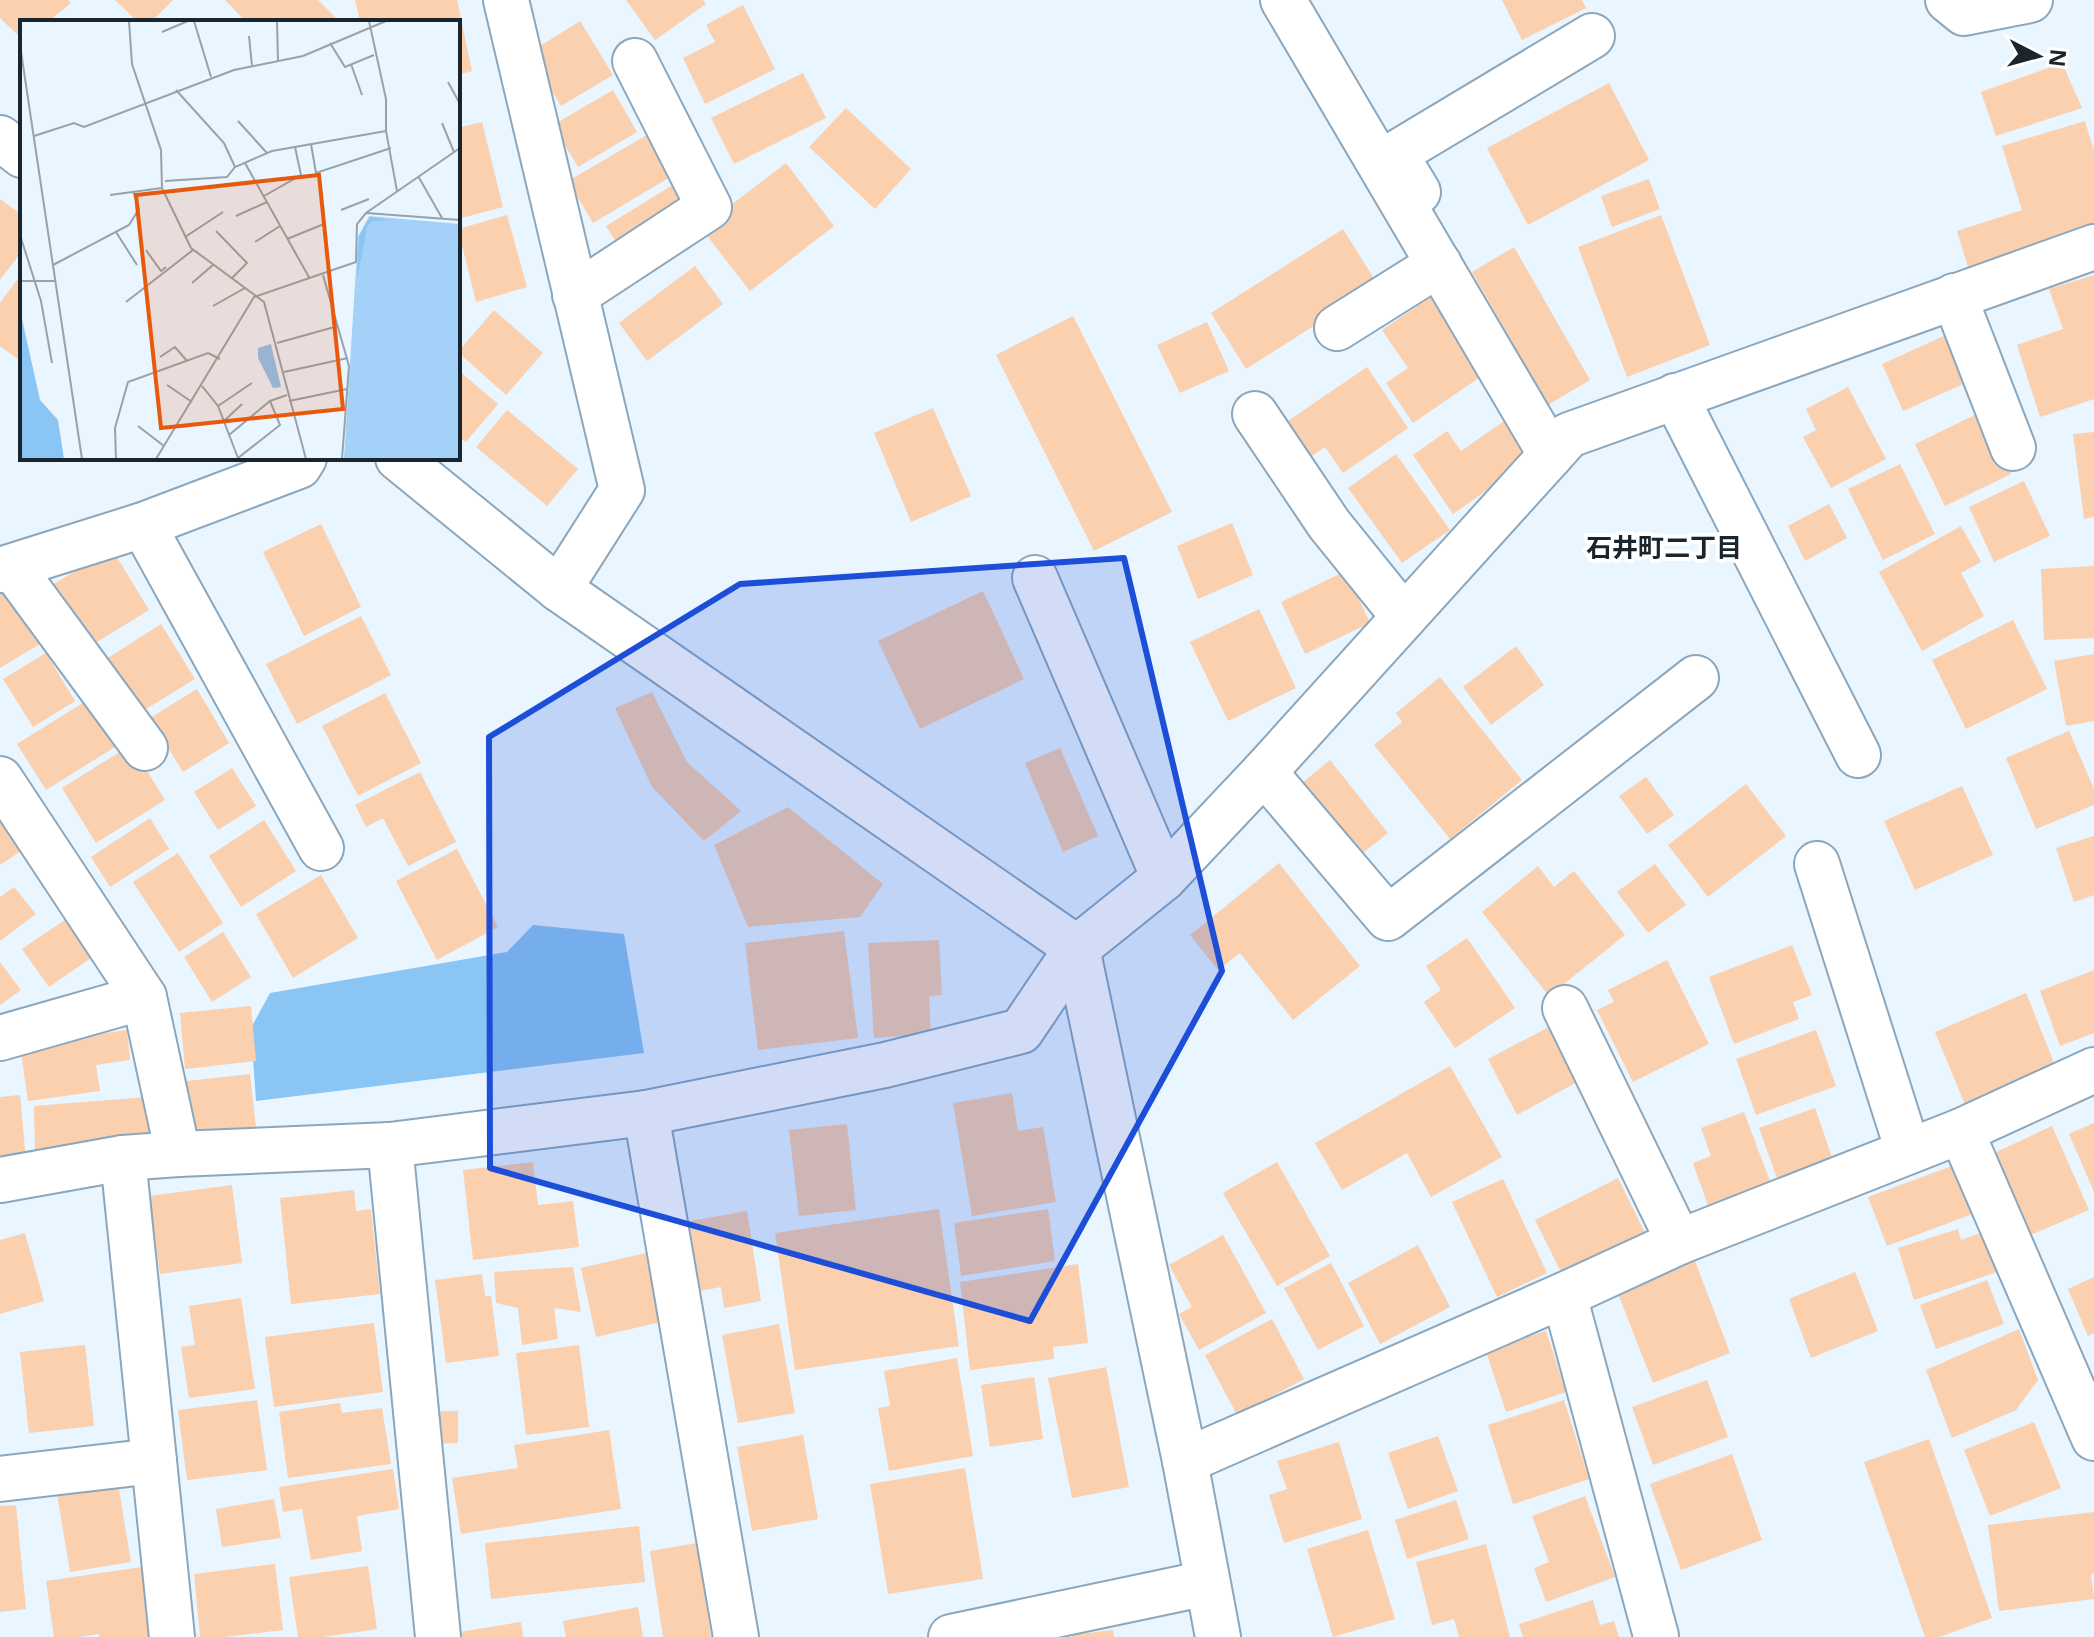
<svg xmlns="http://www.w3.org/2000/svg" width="2094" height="1637" viewBox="0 0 2094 1637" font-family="'Noto Sans','Noto Sans JP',sans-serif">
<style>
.forest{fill:#8bc5f3}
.building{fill:#fbd0ae}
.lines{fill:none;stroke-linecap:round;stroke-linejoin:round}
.minor-casing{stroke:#8ba7bd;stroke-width:48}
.minor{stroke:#fff;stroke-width:44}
.marked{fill:#1d4ed8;fill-opacity:0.2;stroke:#1d4ed8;stroke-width:6;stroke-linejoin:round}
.labels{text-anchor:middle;stroke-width:8;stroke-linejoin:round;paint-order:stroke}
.neighbourhood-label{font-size:26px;font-weight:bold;fill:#1b252e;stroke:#fff}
.inset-road{fill:none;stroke:#97a2ab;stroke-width:2}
.view{fill:#e8590c;fill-opacity:0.15;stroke:#e8590c;stroke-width:4}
.inset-edge{fill:none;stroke:#1b252e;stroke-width:4}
</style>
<rect width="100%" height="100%" fill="#e9f5ff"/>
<polygon class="forest" points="533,925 624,934 644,1053 256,1101 251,1028 270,993 507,952"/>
<g class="building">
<polygon points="0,0 68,0 71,3 48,22 22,22 22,39 0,18"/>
<polygon points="115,0 173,0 151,22 138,22"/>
<polygon points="225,0 318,0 337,19 334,22 246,22"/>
<polygon points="355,0 457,0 472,71 458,75 458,22 360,22"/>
<polygon points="626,0 703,0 706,4 655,40"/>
<polygon points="1502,0 1582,0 1586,8 1522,40"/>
<polygon points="743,5 775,69 705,104 683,58 715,42 706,25"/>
<polygon points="580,21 613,75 561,106 529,53"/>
<polygon points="2062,63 2082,108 1996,136 1981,92"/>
<polygon points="803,73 826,118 734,164 711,118"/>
<polygon points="1609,83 1649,160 1528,225 1487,148"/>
<polygon points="613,90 637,132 578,167 553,125"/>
<polygon points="846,108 911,169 875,209 809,147"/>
<polygon points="2085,121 2094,151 2094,238 1971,277 1957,231 2022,210 2002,146"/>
<polygon points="482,122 503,207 458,219 458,128"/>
<polygon points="652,132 677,173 593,223 568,181"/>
<polygon points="786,163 834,226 750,291 701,228"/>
<polygon points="684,178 700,204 622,251 606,226"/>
<polygon points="1649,179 1660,209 1612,227 1601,196"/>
<polygon points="0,199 22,215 22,251 0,280"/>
<polygon points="507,215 527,287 476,302 458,229"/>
<polygon points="1661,215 1710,345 1627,377 1578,247"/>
<polygon points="1343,229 1378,285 1246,369 1211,313"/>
<polygon points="1514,247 1590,380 1548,405 1472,272"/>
<polygon points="695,266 723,304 647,361 619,323"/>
<polygon points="22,273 22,362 0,346 0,303"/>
<polygon points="2094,275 2094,399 2040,417 2017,345 2063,329 2049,289"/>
<polygon points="1437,293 1489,371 1413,423 1386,383 1408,368 1382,330"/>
<polygon points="494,310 543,353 506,395 458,352"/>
<polygon points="1073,316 1172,512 1094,551 996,355"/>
<polygon points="1207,322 1229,371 1180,393 1157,345"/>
<polygon points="1948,334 1970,381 1903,411 1882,364"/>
<polygon points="1367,367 1408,428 1343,473 1325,447 1303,462 1279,427"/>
<polygon points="458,370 498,404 466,442 458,436"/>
<polygon points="1848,387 1886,459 1831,488 1803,437 1816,430 1806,409"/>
<polygon points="933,408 971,496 911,522 874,433"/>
<polygon points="507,410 578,469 547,506 476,447"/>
<polygon points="1981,412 2011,474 1945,506 1915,444"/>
<polygon points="1513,415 1540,453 1453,514 1413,455 1447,431 1461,451"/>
<polygon points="2094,432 2094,517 2084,519 2073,434"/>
<polygon points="1396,454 1450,530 1402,563 1348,488"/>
<polygon points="1900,464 1935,534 1883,560 1848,489"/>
<polygon points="2024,481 2050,536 1994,562 1969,507"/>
<polygon points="1829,504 1847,538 1805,561 1788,526"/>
<polygon points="1232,523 1253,575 1198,599 1177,546"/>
<polygon points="321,524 361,607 304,636 263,552"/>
<polygon points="1961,526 1981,562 1961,573 1984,616 1922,651 1879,572"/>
<polygon points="112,549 149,610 84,650 47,588"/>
<polygon points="2094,566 2094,638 2044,640 2041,569"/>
<polygon points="1346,571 1370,623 1305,654 1281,602"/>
<polygon points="9,589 43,642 0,668 0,592"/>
<polygon points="983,591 1024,679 920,729 878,641"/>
<polygon points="1259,609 1296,688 1228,721 1190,642"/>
<polygon points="361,616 391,675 297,724 266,664"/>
<polygon points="2013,620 2047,689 1966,729 1932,660"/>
<polygon points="161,624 195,679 133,717 100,663"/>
<polygon points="1516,646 1544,685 1491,725 1463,687"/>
<polygon points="46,653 75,701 33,727 3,679"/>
<polygon points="2094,654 2094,721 2066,726 2054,661"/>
<polygon points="1440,677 1522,780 1450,839 1374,745 1402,722 1396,713"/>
<polygon points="197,689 229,743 183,772 150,718"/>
<polygon points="652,692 687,762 741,811 704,841 652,787 615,708"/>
<polygon points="385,693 421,763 358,796 322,726"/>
<polygon points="94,696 123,742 46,790 17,744"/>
<polygon points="2069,731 2094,789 2094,805 2036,829 2006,758"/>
<polygon points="131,745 165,800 96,843 62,788"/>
<polygon points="1060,748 1098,836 1063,852 1025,763"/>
<polygon points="1330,760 1388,833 1353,861 1296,788"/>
<polygon points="232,768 256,806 218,830 194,792"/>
<polygon points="420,772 456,842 408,866 383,818 366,827 355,805"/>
<polygon points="1646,777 1674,815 1647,834 1619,796"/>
<polygon points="1746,784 1786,836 1708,897 1668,845"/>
<polygon points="1962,786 1993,855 1915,890 1884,821"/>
<polygon points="0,801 30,845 0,865"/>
<polygon points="788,807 883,884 860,917 748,927 714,845"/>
<polygon points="150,818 169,849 110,887 91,857"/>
<polygon points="264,820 296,871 241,907 209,856"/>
<polygon points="2094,836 2094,895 2074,902 2056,848"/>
<polygon points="457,849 498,927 437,960 396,881"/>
<polygon points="178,853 223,923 179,952 133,882"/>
<polygon points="1279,863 1360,966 1293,1020 1240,953 1218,970 1190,935"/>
<polygon points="1655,864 1686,905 1648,933 1617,892"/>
<polygon points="1538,866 1554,887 1574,871 1625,935 1549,996 1482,912"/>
<polygon points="321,875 358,938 293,978 256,914"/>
<polygon points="14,887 36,914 0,941 0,897"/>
<polygon points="78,911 104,949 49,987 22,949"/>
<polygon points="844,931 858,1038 758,1050 745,943"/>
<polygon points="223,932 251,977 212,1002 184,957"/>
<polygon points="1467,938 1515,1008 1455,1048 1424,1002 1441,990 1426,966"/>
<polygon points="939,940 942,995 929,996 931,1034 874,1038 868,943"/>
<polygon points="1792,945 1812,995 1793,1002 1799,1019 1734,1044 1709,977"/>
<polygon points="1667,960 1709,1044 1633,1082 1597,1010 1614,1002 1608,990"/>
<polygon points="0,962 21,990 0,1005"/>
<polygon points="2094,970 2094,1033 2060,1046 2040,991"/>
<polygon points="2026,993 2057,1070 1966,1107 1935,1032"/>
<polygon points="251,1006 256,1061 185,1069 180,1013"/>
<polygon points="1549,1027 1577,1082 1517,1115 1488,1059"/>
<polygon points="127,1030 130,1060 96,1065 100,1091 28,1101 20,1045"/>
<polygon points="1816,1030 1836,1086 1756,1115 1736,1059"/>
<polygon points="1450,1066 1502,1157 1431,1197 1407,1153 1342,1190 1315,1143"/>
<polygon points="250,1074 257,1137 185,1146 178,1082"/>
<polygon points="1012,1093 1018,1131 1043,1127 1056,1202 972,1216 953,1103"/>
<polygon points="20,1095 26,1160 0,1162 0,1097"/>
<polygon points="148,1097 161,1148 35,1158 34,1106"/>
<polygon points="1815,1108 1834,1163 1779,1184 1759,1128"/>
<polygon points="1744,1112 1774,1192 1711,1214 1693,1163 1711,1156 1701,1128"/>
<polygon points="2094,1123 2094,1192 2069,1134"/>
<polygon points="847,1124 856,1210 799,1216 789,1130"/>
<polygon points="2052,1126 2089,1210 2030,1235 1994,1153"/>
<polygon points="533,1162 538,1205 573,1201 579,1247 473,1260 463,1170"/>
<polygon points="1277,1162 1330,1256 1277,1286 1223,1193"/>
<polygon points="1960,1163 1978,1212 1887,1246 1868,1197"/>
<polygon points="1618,1178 1647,1237 1565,1280 1535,1220"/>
<polygon points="1503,1179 1547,1273 1497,1297 1452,1202"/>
<polygon points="232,1185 242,1263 160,1274 149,1196"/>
<polygon points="354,1190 356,1211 371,1209 380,1294 291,1304 280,1198"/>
<polygon points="939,1209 959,1346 795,1370 775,1233"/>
<polygon points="1048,1209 1055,1261 961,1276 954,1223"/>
<polygon points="747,1211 761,1301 724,1308 721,1287 695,1292 684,1222"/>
<polygon points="1958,1229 1961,1240 1990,1230 2003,1270 1914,1300 1898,1248"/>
<polygon points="25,1233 44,1301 0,1314 0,1240"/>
<polygon points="1223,1235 1266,1313 1199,1350 1179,1314 1192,1307 1169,1265"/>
<polygon points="1418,1245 1450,1307 1380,1344 1348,1283"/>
<polygon points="654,1251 670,1320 596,1337 581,1268"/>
<polygon points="1695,1261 1730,1353 1653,1383 1617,1291"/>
<polygon points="1331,1263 1364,1326 1318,1350 1284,1288"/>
<polygon points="1078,1264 1088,1343 1053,1347 1054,1359 970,1370 960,1282"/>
<polygon points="573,1267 581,1312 554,1308 558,1339 522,1345 518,1308 496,1303 494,1272"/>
<polygon points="1855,1272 1878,1331 1811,1358 1789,1299"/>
<polygon points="482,1274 485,1296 491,1296 499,1356 446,1363 435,1280"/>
<polygon points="2094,1277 2094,1333 2088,1336 2068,1289"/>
<polygon points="1987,1280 2004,1324 1936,1349 1920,1305"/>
<polygon points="241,1298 255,1389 189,1398 181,1347 195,1345 189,1306"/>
<polygon points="1272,1319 1304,1379 1237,1415 1205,1355"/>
<polygon points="374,1323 383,1392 274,1407 265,1337"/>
<polygon points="779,1324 795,1413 738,1423 722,1335"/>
<polygon points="2019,1329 2038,1380 2016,1410 1952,1438 1926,1370"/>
<polygon points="1546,1331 1566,1392 1506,1412 1486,1351"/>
<polygon points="85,1345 94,1426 29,1433 20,1352"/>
<polygon points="579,1345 589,1427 526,1435 516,1353"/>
<polygon points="957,1358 973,1456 889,1471 878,1408 890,1406 884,1371"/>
<polygon points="1106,1367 1129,1487 1072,1498 1048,1378"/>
<polygon points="1034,1377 1043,1439 990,1447 981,1385"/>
<polygon points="1707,1380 1728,1437 1653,1465 1632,1407"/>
<polygon points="257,1400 267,1470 187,1480 178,1410"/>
<polygon points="1564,1400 1589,1479 1513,1504 1488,1425"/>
<polygon points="340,1403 342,1413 382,1408 391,1464 288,1478 279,1412"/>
<polygon points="430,1411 458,1411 458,1443 431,1444"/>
<polygon points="2034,1422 2061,1488 1990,1516 1964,1450"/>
<polygon points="609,1430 621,1509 461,1534 452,1478 518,1468 514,1445"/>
<polygon points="803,1435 818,1519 752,1531 737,1447"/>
<polygon points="1438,1436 1458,1491 1408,1509 1388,1453"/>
<polygon points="1929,1439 1992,1618 1939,1637 1925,1637 1864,1462"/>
<polygon points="1339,1442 1362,1519 1284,1543 1269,1495 1287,1489 1277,1461"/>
<polygon points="1732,1454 1762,1540 1681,1570 1650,1484"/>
<polygon points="965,1468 983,1579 888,1594 870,1484"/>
<polygon points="393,1469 399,1509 357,1516 362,1551 311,1560 302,1509 283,1512 279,1487"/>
<polygon points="118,1483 131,1562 70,1572 57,1494"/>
<polygon points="1585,1496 1615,1577 1546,1602 1534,1568 1549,1562 1532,1516"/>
<polygon points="274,1499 281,1538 222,1547 216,1509"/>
<polygon points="1456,1500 1469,1539 1407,1559 1395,1520"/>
<polygon points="16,1505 26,1609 0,1612 0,1506"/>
<polygon points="2094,1512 2094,1573 2091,1574 2094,1599 1999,1611 1988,1525"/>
<polygon points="639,1526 645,1582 491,1599 485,1543"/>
<polygon points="1368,1530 1395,1619 1333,1637 1307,1549"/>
<polygon points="697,1543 711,1637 663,1637 650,1551"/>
<polygon points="1486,1544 1510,1637 1459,1637 1454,1619 1432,1625 1416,1562"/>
<polygon points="275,1564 283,1630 224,1637 200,1637 194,1574"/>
<polygon points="368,1566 377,1629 323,1637 298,1637 289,1577"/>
<polygon points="142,1567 151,1637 99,1637 99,1634 79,1637 54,1637 46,1581"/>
<polygon points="1593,1600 1600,1625 1614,1621 1619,1637 1523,1637 1519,1624"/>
<polygon points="638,1607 643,1637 566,1637 563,1621"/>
<polygon points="521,1622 523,1637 459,1637 459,1632"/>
<polygon points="1113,1630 1114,1637 1072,1637 1072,1635"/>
</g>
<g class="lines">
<g class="minor-casing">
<g id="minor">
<polyline points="506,0 622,490 559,589"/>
<polyline points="1283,0 1551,455"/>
<polyline points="1948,0 1964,13 2030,0"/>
<polyline points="0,138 22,155"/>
<polyline points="1418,192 1395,154 1592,36"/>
<polyline points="575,295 709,207 635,61"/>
<polyline points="1954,296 2013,448"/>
<polyline points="1337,328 1439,264"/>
<polyline points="1675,396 1858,755"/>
<polyline points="1255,414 1329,524 1404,617"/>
<polyline points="398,458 559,589 1077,948 1185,1461 1218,1637"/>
<polyline points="143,525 321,848"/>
<polyline points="12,567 145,748"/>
<polyline points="0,570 143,525 299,466 304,458"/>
<polyline points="1035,578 1164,878"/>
<polyline points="1264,772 1388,918 1696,678"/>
<polyline points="0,779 144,997 178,1154"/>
<polyline points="1817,864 1908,1151"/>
<polyline points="1565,1008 1679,1242"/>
<polyline points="0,1038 144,997"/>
<polyline points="646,1113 736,1637"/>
<polyline points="1961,1131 2094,1438"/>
<polyline points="390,1145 438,1637"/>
<polyline points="123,1158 172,1637"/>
<polyline points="0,1180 123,1158 178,1154 390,1145 646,1113 885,1065 1021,1031 1077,948 1164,878 1264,772 1569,435 2094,247"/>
<polyline points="1564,1295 1656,1636"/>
<polyline points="1185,1461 1564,1295 1679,1242 1961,1131 2094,1070"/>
<polyline points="0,1479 154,1461"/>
<polyline points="951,1637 1207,1583"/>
</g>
</g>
<use href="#minor" class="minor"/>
</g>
<path class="marked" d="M1124 558 1222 971 1030 1321 490 1168 489 737 740 584Z"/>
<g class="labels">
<g class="neighbourhood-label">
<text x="1664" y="557">石井町二丁目</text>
</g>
</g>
<g transform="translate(20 20)">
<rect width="440" height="440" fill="#e9f5ff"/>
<path d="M349 196 440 204V439H324L338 217Z" fill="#a3d1f7"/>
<path d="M350 197 371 200 352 201 347 207 337 260 339 216ZM0 290 20 380 38 400 44 439H0ZM251 324 261 367 253 368 238 338V328Z" fill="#8bc5f3"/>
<path class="inset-road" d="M109 1 112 44 141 130 142 168 171 228 244 282 286 439M174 1 191 57M257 1 258 42M349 1 366 79V111L377 171M142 12 168 1M229 16 232 46M310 23 325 47 354 35M0 25 62 439M331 44 342 75M428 62 440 84M156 70 204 123 215 147M218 101 247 133M422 103 434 132M14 116 54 103 64 107 214 50 283 36 366 1M291 124 296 153 371 128M225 143 290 259M398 156 422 198M145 161 207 157 215 147 252 131 366 111M90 175 142 168M244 176 281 155 275 127M321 190 349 179M346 193 440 200M216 196 247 182M196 211 227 243 212 258M96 212 117 245M0 215 21 281 32 343M165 217 203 192M267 219 304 204M235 222 260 206M126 230 141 251 146 247M33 245 109 205 119 189 113 171M303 255 329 346 322 439M0 261H35M172 263 193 245M106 282 173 230M193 286 225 268M257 323 318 306M140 337 155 327 167 341M264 352 328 338M147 365 172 382M182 366 198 386 218 438 260 405 250 381M269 381 327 369M198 386 232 363M204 401 222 384M118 406 144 426M209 415 250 381 267 375M96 439 95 408 108 362 188 333 200 339M136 439 234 277 336 242 337 204 346 193 440 128"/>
<path class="view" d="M299 155 323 389 141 408 116 175Z"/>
<rect width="440" height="440" class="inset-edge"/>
</g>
<g transform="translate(2038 56) rotate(96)" stroke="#ffffff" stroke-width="6" paint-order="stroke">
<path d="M0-6L14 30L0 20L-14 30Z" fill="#1b252e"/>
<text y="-12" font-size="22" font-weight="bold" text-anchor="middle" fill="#1b252e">N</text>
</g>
</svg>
